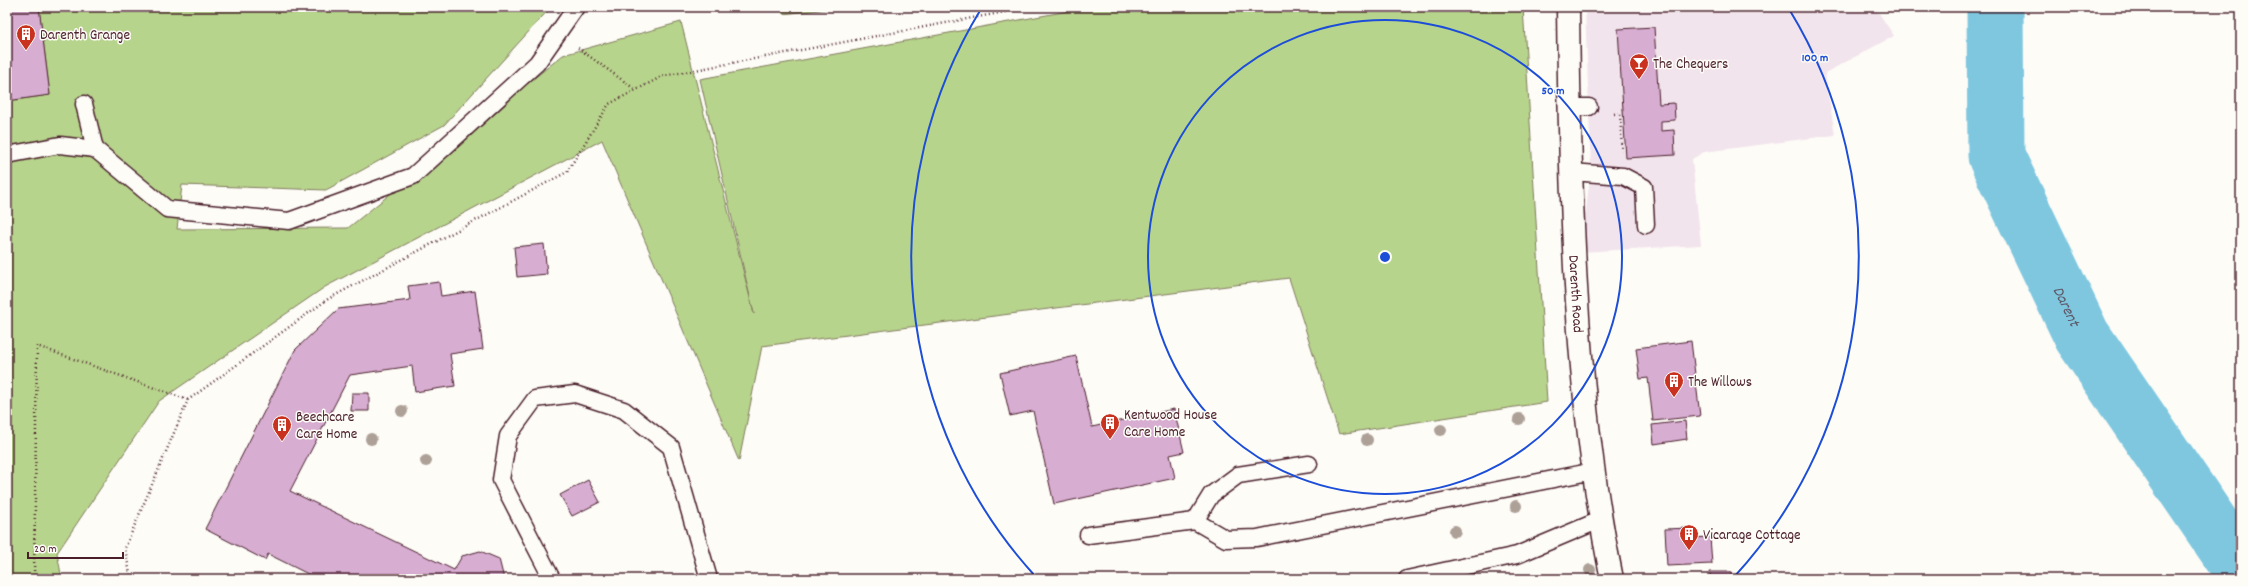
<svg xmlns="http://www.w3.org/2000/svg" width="2248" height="586" viewBox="0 0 2248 586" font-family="Dekko,sans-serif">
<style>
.built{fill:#f2e4ec}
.green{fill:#b7d48c;stroke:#807a5c}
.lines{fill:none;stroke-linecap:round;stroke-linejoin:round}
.river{stroke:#7fc7df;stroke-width:57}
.building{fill:#d7add2;stroke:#4a1f2b}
.service-casing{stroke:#4a1f2b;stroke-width:19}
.minor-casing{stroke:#4a1f2b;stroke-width:25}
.path{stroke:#4a1f2b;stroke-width:2.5;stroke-dasharray:1 3;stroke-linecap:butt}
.service{stroke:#fdfcf7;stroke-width:16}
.minor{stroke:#fdfcf7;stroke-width:22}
.tree{fill:#ada097}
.ring{fill:none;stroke:#1d4ed8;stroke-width:2}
.labels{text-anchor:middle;stroke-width:3;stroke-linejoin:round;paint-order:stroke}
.poi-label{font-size:15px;fill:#4a1f2b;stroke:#fdfcf7;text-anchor:start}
.street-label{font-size:15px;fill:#4a1f2b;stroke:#fdfcf7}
.water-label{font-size:16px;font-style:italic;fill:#5d5a6a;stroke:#fdfcf7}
.centre{fill:#1d4ed8;stroke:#fdfcf7;stroke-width:2}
.ring-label{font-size:12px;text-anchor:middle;font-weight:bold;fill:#1d4ed8;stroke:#fdfcf7;stroke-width:3;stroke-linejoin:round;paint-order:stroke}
</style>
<rect width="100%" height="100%" fill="#fdfcf7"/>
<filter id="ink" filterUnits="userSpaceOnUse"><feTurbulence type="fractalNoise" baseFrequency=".025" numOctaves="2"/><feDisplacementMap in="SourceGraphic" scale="8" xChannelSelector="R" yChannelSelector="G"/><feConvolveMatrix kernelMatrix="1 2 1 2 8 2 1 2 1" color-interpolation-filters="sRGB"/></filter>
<g filter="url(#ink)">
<polygon class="built" points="1585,7 1875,7 1894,36 1825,73 1835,135 1704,152 1692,159 1701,245 1581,252 1591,168"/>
<g class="green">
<polygon points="39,7 551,7 444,125 326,190 182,185 177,229 348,228 563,55 681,22 754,314 700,79 1090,7 1523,7 1547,402 1339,434 1289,278 762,346 739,461 602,140 325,287 159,401 57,553 62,579 7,579 7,101 50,95"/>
<polygon points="782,7 847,7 783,14"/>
</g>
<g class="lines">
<path class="river" id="s1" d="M1995 7 1996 156 2082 336 2241 569"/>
</g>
<g class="building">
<polygon points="7,7 39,7 50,95 7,101"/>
<polygon points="1654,27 1659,104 1674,103 1675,120 1661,121 1661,131 1674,130 1675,155 1626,158 1618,29"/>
<polygon points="544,244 547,274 517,277 514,247"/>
<polygon points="439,282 441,296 475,291 483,349 450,354 455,386 415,392 412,366 350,375 290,491 454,570 462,556 480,551 499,559 504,579 318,579 268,554 265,560 205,529 295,350 338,309 410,300 408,286"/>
<polygon points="1691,341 1700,416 1653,421 1648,378 1640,379 1636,348"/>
<polygon points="1076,356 1092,427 1174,409 1184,452 1170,455 1175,478 1054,504 1033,411 1010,416 1000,373"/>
<polygon points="352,393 369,393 369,411 351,411"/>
<polygon points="1685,421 1687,439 1654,444 1652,425"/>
<polygon points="588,480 600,502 572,516 560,495"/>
<polygon points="1689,528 1690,538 1710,537 1712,564 1667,566 1665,529"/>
<polygon points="1710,572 1731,572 1731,579 1711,579"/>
</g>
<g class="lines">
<g class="service-casing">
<g id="service">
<polyline points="84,104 95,149 167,209 289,221 413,176 537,63 576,7"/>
<polyline points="1569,107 1589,107"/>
<polyline points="7,155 60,145 95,149"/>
<polyline points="1572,172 1623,176 1644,187 1646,225"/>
<polyline points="1195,521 1211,495 1238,475 1309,464"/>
<polyline points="1088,535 1195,521 1226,539 1257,538 1594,471"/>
<polyline points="552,579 501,480 508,436 535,399 575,394 624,410 671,447 709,579"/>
<polyline points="1407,579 1517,555 1600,520"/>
</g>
</g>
<g class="minor-casing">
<g id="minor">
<path id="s2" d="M1568 7C1570 195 1574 395 1612 579"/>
</g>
</g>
<g class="path">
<polyline points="578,48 636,90"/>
<polyline points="1614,114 1620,113 1622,151"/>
<polyline points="34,579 37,346 188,400"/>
<polyline points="131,579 125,548 188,400 328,299 567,172 609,104 663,76 1031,7"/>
</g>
<use href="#service" class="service"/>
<use href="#minor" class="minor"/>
</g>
<g class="tree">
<circle cx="402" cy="411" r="6"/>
<circle cx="1519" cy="419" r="6"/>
<circle cx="1441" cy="430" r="6"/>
<circle cx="371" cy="439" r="6"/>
<circle cx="1367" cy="440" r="6"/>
<circle cx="426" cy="461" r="6"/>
<circle cx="1516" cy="506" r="6"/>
<circle cx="1455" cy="531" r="6"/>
<circle cx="1590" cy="570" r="6"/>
</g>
</g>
<g class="ring">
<circle cx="1385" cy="257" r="237"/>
<path d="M1036 577A474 474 0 0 1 981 9M1789 9A474 474 0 0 1 1734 577"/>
</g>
<defs>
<g id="building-pin" transform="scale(1)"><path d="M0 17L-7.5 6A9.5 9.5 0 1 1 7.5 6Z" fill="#c8321e" stroke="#fdfcf7"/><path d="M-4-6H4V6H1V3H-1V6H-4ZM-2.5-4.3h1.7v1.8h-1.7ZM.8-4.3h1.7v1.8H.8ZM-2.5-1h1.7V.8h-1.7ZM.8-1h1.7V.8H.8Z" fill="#fff"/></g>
<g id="bar-pin" transform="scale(1)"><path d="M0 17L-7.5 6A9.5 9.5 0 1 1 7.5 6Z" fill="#c8321e" stroke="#fdfcf7"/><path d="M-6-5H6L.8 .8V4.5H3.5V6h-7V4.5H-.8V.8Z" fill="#fff"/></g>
</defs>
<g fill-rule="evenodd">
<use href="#building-pin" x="26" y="34"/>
<use href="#bar-pin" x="1639" y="63"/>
<use href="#building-pin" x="1674" y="381"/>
<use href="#building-pin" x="1110" y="423"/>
<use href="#building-pin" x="282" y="425"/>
<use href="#building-pin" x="1689" y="534"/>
</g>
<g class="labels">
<g class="poi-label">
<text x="40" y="39">Darenth Grange</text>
<text x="1653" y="68">The Chequers</text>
<text x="1688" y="386">The Willows</text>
<text x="1124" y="419">Kentwood House<tspan x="1124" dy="17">Care Home</tspan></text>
<text x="296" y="421">Beechcare<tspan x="296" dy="17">Care Home</tspan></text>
<text x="1703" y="539">Vicarage Cottage</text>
</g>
<g class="street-label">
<text dy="5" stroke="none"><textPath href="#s2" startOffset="287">Darenth Road</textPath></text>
</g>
<g class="water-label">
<text dy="6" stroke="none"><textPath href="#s1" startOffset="315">Darent</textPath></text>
</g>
</g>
<circle cx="1385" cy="257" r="6" class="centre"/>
<g class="ring-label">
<text x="1815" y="61">100 m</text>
<text x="1553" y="94">50 m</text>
</g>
<rect width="2248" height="586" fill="none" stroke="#fdfcf7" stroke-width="24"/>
<rect x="12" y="12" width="2224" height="562" fill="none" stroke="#4a1f2b" stroke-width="1.5" filter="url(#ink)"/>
<path d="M28 552v6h95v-6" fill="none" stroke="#4a1f2b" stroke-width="2"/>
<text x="34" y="552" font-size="12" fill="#4a1f2b" stroke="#fdfcf7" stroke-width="3" paint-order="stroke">20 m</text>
</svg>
